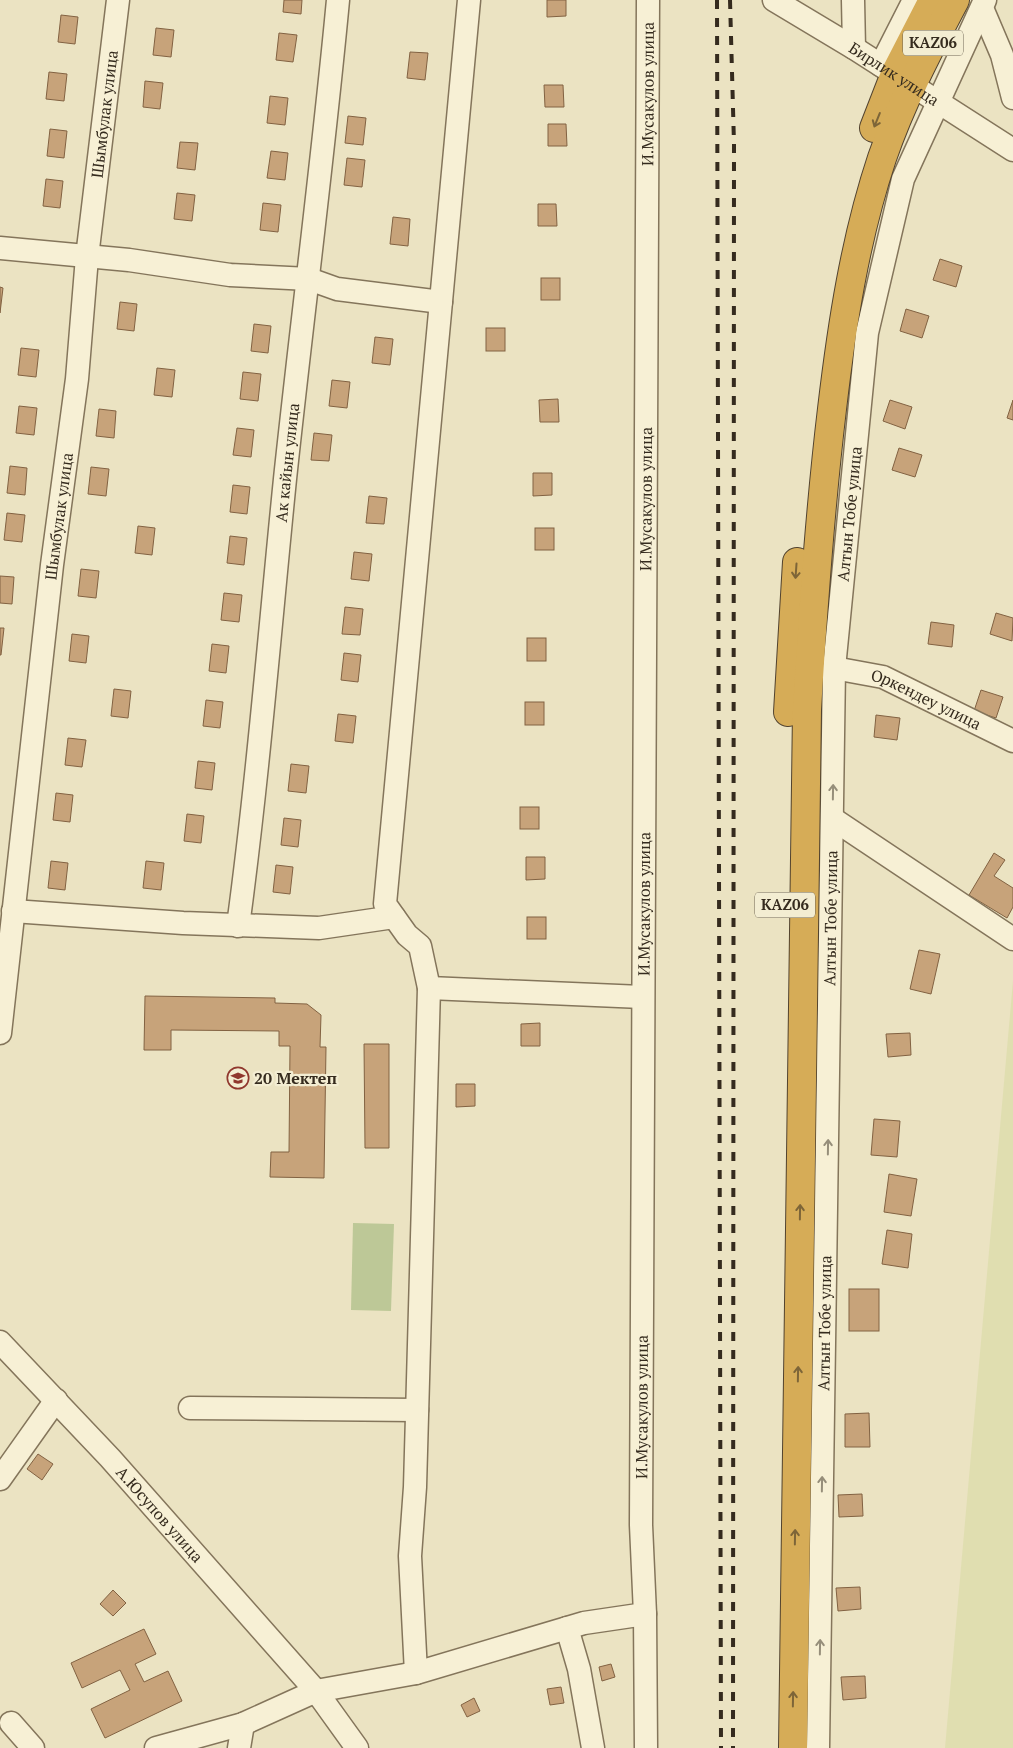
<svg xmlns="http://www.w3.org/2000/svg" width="1013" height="1748" viewBox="0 0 1013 1748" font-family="'PT Serif',serif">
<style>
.farmland{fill:#e0deb0}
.green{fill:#bdc897}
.building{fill:#c7a37a;stroke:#826242}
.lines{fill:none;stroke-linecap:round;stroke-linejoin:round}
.minor-casing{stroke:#84755b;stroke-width:25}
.highway-casing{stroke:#52432f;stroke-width:30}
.minor{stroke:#f7f0d5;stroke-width:22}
.highway{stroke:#d6ac57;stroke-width:28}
.rail{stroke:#352b1e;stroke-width:4;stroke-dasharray:9 9;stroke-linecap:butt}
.oneway{stroke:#7d6538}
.oneway2{stroke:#968e7a}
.labels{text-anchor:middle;stroke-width:4.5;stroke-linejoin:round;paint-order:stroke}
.shield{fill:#f3edd2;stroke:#6e6554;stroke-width:1}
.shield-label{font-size:15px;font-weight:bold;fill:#352b1e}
.street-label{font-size:16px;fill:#352b1e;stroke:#f3edd2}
.poi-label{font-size:16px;font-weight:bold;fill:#352b1e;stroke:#f3edd2;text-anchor:start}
</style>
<rect width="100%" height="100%" fill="#ebe3c2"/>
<polygon class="farmland" points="1013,981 1013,1748 945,1748"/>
<polygon class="green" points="353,1223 394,1224 391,1311 351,1310"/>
<g class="building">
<polygon points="284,0 302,0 301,14 283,12"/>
<polygon points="547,0 566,0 566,16 547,17"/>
<polygon points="61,15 78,17 75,44 58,42"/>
<polygon points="156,28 174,30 171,57 153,55"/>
<polygon points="279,33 297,35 293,62 276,60"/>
<polygon points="410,52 428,53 425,80 407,78"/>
<polygon points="49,72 67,74 64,101 46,99"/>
<polygon points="145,81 163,83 160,109 143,107"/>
<polygon points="544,85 563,85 564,107 545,107"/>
<polygon points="270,96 288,98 285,125 267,123"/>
<polygon points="348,116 366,118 363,145 345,143"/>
<polygon points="548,124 566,124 567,146 548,146"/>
<polygon points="50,129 67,131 64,158 47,156"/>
<polygon points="180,142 198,143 195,170 177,168"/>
<polygon points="271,151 288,153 285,180 267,178"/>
<polygon points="347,158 365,160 362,187 344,185"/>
<polygon points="46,179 63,181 60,208 43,206"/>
<polygon points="177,193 195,195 192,221 174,219"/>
<polygon points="263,203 281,205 278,232 260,230"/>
<polygon points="538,204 556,204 557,226 538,226"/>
<polygon points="393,217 410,219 408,246 390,244"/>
<polygon points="940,259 962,266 956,287 933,280"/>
<rect x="541" y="278" width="19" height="22"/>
<polygon points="0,287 3,288 0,313"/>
<polygon points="120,302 137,304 134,331 117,329"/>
<polygon points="906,309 929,316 922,338 900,331"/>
<polygon points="254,324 271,326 268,353 251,351"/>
<rect x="486" y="328" width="19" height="23"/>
<polygon points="375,337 393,339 390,365 372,363"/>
<polygon points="21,348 39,350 36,377 18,375"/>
<polygon points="157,368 175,370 172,397 154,395"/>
<polygon points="243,372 261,374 258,401 240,399"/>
<polygon points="332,380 350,382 347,408 329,406"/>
<polygon points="558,399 559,422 540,422 539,400"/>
<polygon points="890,400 912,407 905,429 883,421"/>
<polygon points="1013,400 1013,420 1007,418"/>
<polygon points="19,406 37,408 34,435 16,433"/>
<polygon points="99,409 116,411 114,438 96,436"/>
<polygon points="237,428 254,430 251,457 233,455"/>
<polygon points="314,433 332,435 329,461 311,460"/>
<polygon points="899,448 922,455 915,477 892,470"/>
<polygon points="10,466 27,468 25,495 7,493"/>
<polygon points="91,467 109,469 106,496 88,494"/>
<polygon points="533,473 552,473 552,495 533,496"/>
<polygon points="233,485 250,487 247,514 230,512"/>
<polygon points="369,496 387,498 384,524 366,523"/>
<polygon points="7,513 25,515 22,542 4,540"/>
<polygon points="138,526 155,528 152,555 135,553"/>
<rect x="535" y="528" width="19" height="22"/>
<polygon points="230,536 247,538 244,565 227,563"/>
<polygon points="354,552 372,554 369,581 351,579"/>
<polygon points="81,569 99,571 96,598 78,596"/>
<polygon points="0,576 14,577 12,604 0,603"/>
<polygon points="224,593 242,595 239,622 221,620"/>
<polygon points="345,607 363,609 360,635 342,634"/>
<polygon points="996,613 1013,618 1012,641 990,634"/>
<polygon points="931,622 954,625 952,647 928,644"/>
<polygon points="0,628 4,628 1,655 0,655"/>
<polygon points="72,634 89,636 86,663 69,661"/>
<rect x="527" y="638" width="19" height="23"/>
<polygon points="212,644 229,646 226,673 209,671"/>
<polygon points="344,653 361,655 358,682 341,680"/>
<polygon points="114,689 131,691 128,718 111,716"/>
<polygon points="981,690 1003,697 996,718 974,711"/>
<polygon points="206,700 223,702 220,728 203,726"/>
<rect x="525" y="702" width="19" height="23"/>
<polygon points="338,714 356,716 353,743 335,741"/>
<polygon points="876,715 900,718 897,740 874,737"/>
<polygon points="68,738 86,740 82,767 65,765"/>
<polygon points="198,761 215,763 212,790 195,788"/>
<polygon points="291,764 309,766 306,793 288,791"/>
<polygon points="56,793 73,795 70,822 53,820"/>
<rect x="520" y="807" width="19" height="22"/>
<polygon points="187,814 204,816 201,843 184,841"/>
<polygon points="284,818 301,820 298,847 281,845"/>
<polygon points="994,853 1005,860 994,876 1013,888 1013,907 1007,918 969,895"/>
<polygon points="526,857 545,857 545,879 526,880"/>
<polygon points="51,861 68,863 65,890 48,888"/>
<polygon points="146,861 164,863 161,890 143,888"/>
<polygon points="276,865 293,867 290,894 273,892"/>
<rect x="527" y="917" width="19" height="22"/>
<polygon points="919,950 940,954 931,994 910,989"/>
<polygon points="145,996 275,998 275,1003 307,1004 321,1015 320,1047 326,1047 324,1178 270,1177 271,1152 289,1152 290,1046 279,1046 279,1031 171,1030 171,1050 144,1050"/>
<polygon points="540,1023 540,1046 521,1046 521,1024"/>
<polygon points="910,1033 911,1055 888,1057 886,1034"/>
<polygon points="364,1044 389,1044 389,1148 365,1148"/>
<polygon points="456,1084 475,1084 475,1106 456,1107"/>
<polygon points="874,1119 900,1121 897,1157 871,1155"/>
<polygon points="889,1174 917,1179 911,1216 884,1212"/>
<polygon points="887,1230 912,1234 908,1268 882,1264"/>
<rect x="849" y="1289" width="30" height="42"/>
<polygon points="869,1413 870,1447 845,1447 845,1414"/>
<polygon points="38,1454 53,1464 42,1480 27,1469"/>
<polygon points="862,1494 863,1516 839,1517 838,1495"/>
<polygon points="860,1587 861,1609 838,1611 836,1588"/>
<polygon points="113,1590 126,1603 113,1616 100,1604"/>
<polygon points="144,1629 156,1654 135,1664 144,1682 168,1671 182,1701 105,1738 91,1709 130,1690 120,1670 82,1688 71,1663"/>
<polygon points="611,1664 615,1677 602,1681 599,1667"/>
<polygon points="865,1676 866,1698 843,1700 841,1677"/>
<polygon points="561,1687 564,1703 550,1705 547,1689"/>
<polygon points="474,1698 480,1711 467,1717 461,1705"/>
</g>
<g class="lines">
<g class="minor-casing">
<g id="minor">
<path id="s1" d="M774 0 854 48 1013 150"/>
<polyline points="853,0 854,48"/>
<polyline points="982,8 1002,55 1013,98"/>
<polyline points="881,65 914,0"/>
<polyline points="0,248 129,260 230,275 309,279 337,289 441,302"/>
<path id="s2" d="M834 668 883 677 1013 741"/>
<polyline points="833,819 1013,939"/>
<polyline points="13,911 183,923 319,928 394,917"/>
<path id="s3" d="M238 926C258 778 270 628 285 479 302 319 323 160 338 0"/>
<polyline points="429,988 642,997"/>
<path id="s4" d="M0 1033 52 565 77 379 87 257 118 0"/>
<path id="s5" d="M0 1342 110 1458 316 1691 357 1748"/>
<polyline points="190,1408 417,1410"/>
<polyline points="0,1479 56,1400"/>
<polyline points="645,1614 646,1748"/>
<polyline points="567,1628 579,1669 593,1748"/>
<polyline points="416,1673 410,1556 415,1487 429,988 420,946 407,935 385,904 469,0"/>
<polyline points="11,1723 33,1748"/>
<path id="s6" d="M156 1748 243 1724 316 1691 416 1673 584 1623 645 1614 641 1525 648 0"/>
<polyline points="239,1748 243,1724"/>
<path id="s7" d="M818 1748 834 668 867 333 903 179 985 0"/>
</g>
</g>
<g class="highway-casing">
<g id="highway">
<polyline points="874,128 895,74 933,0"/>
<polyline points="788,712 797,562"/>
<path d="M793 1748 807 710C813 609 820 509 832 409 842 324 855 239 882 158 901 103 928 51 955 0"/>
</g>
</g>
<use href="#minor" class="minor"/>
<use href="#highway" class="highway"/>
<g class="rail">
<polyline points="717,0 721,1748"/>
<polyline points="730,0 734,144 733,1748"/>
</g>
</g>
<defs><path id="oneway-shaft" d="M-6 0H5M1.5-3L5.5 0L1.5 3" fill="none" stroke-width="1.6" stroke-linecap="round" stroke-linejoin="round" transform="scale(1.25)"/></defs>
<g class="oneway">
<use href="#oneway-shaft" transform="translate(877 120) rotate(112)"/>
<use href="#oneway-shaft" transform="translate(796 571) rotate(94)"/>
<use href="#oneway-shaft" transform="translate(800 1212) rotate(-89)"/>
<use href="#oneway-shaft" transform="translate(798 1374) rotate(-89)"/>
<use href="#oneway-shaft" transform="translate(795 1537) rotate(-89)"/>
<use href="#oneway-shaft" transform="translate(793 1699) rotate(-89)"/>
</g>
<g class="oneway2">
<use href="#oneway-shaft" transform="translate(833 792) rotate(-89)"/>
<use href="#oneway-shaft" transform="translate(828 1147) rotate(-89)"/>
<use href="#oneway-shaft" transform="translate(822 1484) rotate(-89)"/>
<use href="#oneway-shaft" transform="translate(820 1647) rotate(-89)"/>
</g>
<defs>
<g id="school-ring" transform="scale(1.125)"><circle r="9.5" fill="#f3edd2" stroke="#90382e" stroke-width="1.5"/><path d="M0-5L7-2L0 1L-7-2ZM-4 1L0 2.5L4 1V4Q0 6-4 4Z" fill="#90382e"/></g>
</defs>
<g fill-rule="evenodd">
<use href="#school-ring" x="238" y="1078"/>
</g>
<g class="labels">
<g class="shield">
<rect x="903" y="30.5" width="60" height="25" rx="4"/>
<rect x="755" y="892.5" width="60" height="25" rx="4"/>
</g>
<g class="shield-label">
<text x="933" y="48">KАZ06</text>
<text x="785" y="910">KАZ06</text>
</g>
<g class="street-label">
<text dy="6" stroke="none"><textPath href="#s1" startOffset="141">Бирлик улица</textPath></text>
<text dy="6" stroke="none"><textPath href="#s6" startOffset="2029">И.Мусакулов улица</textPath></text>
<text dy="6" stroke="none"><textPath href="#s4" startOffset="925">Шымбулак улица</textPath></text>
<text dy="6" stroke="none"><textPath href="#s3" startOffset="466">Ак кайын улица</textPath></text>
<text dy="6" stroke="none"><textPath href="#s6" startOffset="1624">И.Мусакулов улица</textPath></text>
<text dy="6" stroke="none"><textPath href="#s7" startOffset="1235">Алтын Тобе улица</textPath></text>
<text dy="6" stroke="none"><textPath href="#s4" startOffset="520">Шымбулак улица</textPath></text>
<text dy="6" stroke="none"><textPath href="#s2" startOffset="98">Оркендеу улица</textPath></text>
<text dy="6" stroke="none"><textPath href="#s6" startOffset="1219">И.Мусакулов улица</textPath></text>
<text dy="6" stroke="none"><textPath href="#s7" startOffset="830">Алтын Тобе улица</textPath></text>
<text dy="6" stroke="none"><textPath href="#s7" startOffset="425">Алтын Тобе улица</textPath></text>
<text dy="6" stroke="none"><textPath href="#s6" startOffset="716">И.Мусакулов улица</textPath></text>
<text dy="6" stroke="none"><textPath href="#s5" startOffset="235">А.Юсупов улица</textPath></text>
</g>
<g class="poi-label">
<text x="254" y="1084">20 Мектеп</text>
</g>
</g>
</svg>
